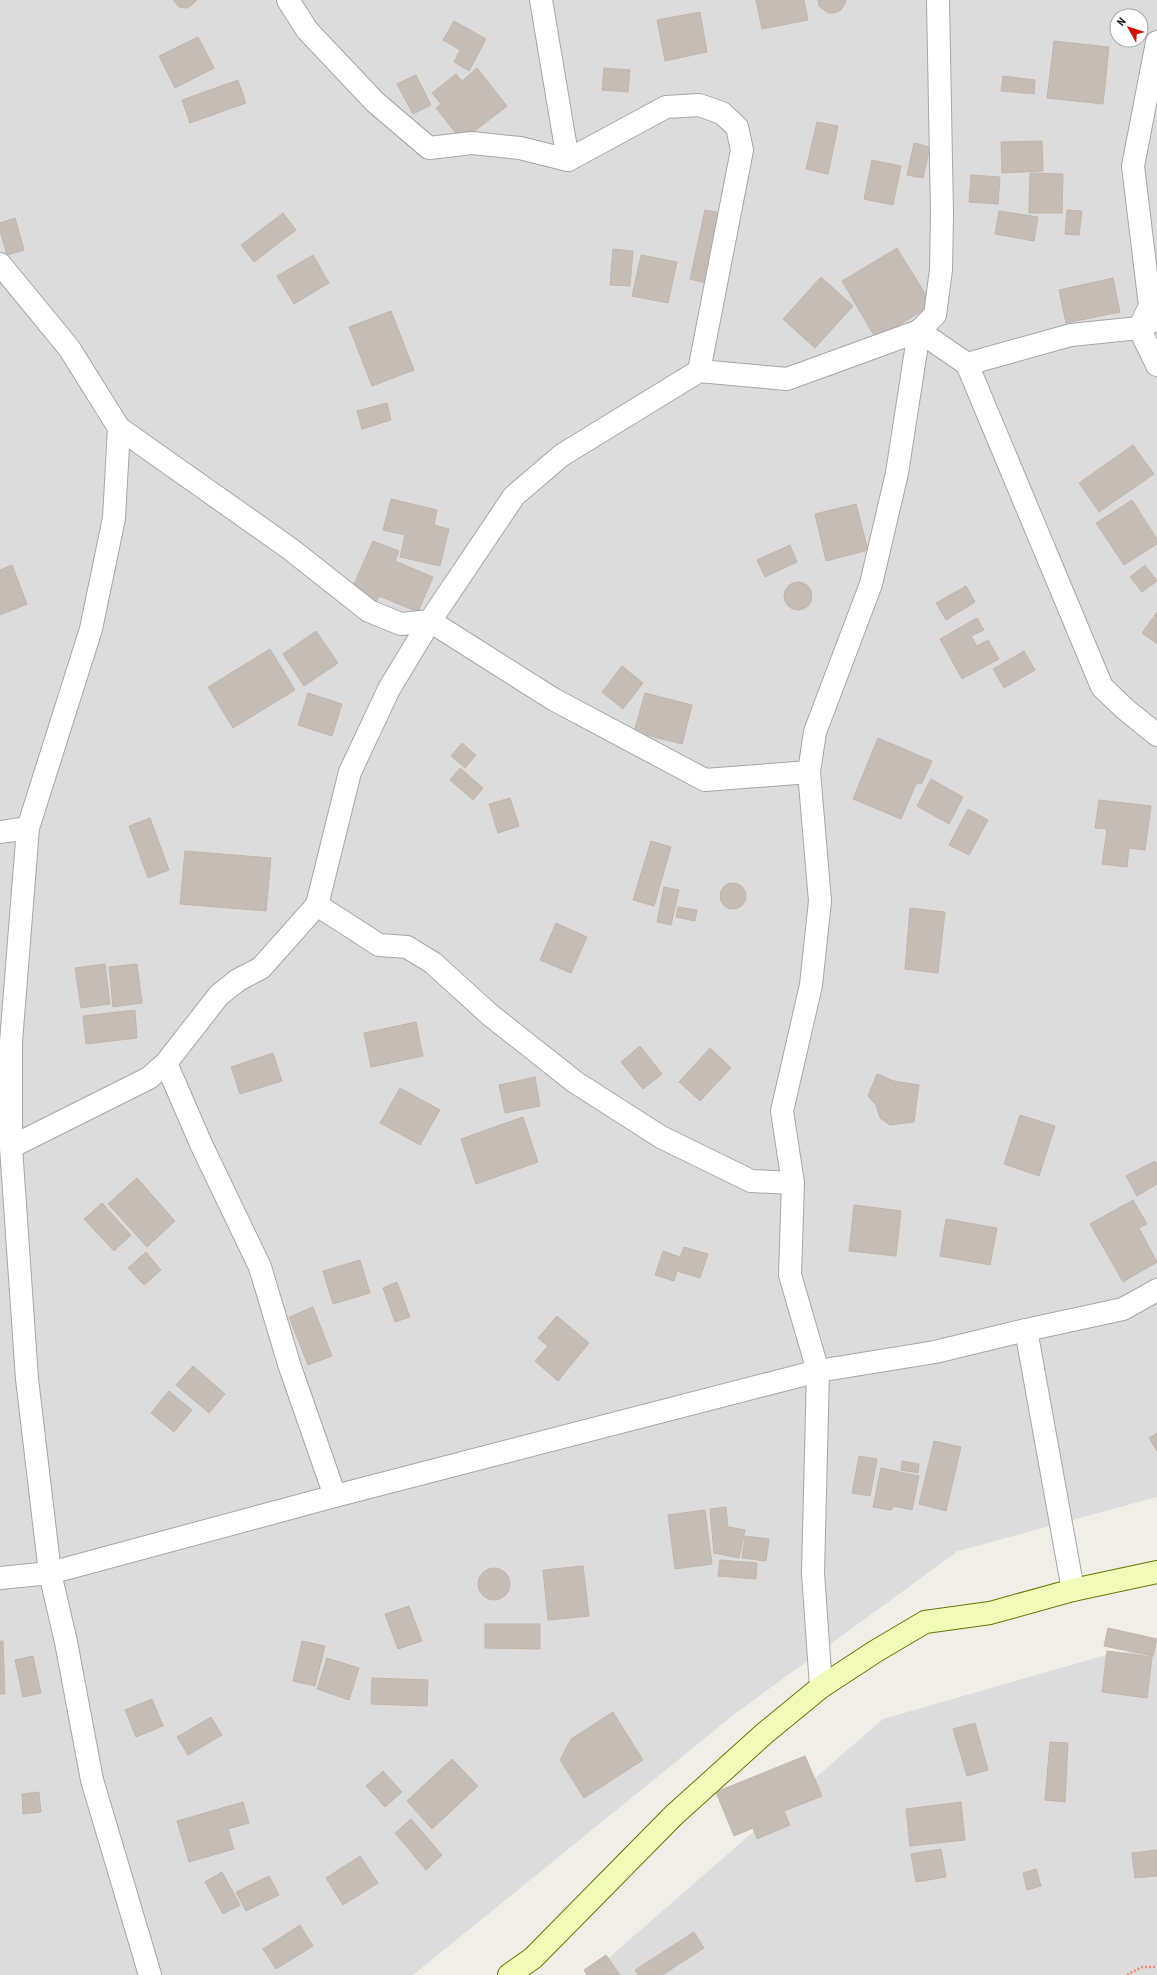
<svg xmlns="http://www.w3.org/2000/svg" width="1157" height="1975" viewBox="0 0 1157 1975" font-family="'Roboto Condensed',sans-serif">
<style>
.residential{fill:#dddcdc;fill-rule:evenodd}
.building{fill:#c5bdb5;stroke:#c2b5a8}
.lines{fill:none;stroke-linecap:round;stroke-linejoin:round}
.street-casing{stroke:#a6a6a6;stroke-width:24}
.secondary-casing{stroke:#637903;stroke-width:24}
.path{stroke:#fc866b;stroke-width:2.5;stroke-dasharray:2 2;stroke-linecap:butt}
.street{stroke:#fff;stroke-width:22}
.secondary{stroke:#f2fab9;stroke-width:22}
</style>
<rect width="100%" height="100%" fill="#f0eee6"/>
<g class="residential">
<path d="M0 0H1157V1497L958 1551 736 1713 413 1975H0ZM1117 16H1141V40H1117Z"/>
<polygon points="1157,1647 1157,1975 589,1975 883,1719 1106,1655"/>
</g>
<g class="building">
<polygon points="173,0 197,0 191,6 187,8 179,7"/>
<polygon points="756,0 804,0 808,20 762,29"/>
<polygon points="818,0 846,0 845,4 841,10 834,13 828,13 819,6"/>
<polygon points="700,12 707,52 665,61 657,20"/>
<polygon points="454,21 486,39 469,71 454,62 460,50 443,40"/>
<polygon points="198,37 214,68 175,88 159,56"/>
<polygon points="1054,41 1109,47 1103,104 1047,98"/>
<polygon points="477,68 507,106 462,141 436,108 441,104 432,93 456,74 462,81"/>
<polygon points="604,68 630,70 628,92 602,90"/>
<polygon points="416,75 431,105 413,114 397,84"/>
<polygon points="1003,76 1035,80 1034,94 1001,91"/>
<polygon points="238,80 246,103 190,123 182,100"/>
<polygon points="817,122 838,126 828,174 806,169"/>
<polygon points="1042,141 1043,171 1002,173 1001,142"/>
<polygon points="914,143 930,147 923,178 907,175"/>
<polygon points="872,160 901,166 893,205 864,199"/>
<polygon points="1030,173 1063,174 1062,213 1029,213"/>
<polygon points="971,175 1000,177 998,204 969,202"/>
<polygon points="705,210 721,213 706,283 690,279"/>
<polygon points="1067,210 1082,211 1079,235 1065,234"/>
<polygon points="999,211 1038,217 1034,241 995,234"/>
<polygon points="283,213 296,230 254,262 241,245"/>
<polygon points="15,218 24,250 7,255 0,231 0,223"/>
<polygon points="897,248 932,305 876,339 842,281"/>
<polygon points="613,249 633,251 630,286 610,285"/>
<polygon points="313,255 329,283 294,304 277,276"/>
<polygon points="641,255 677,262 668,303 632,296"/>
<polygon points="821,277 853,306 815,348 783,319"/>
<polygon points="1113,278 1120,312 1066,323 1059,290"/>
<polygon points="391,311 414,370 372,386 349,327"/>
<polygon points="387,403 391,420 362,429 357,411"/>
<polygon points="1133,445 1154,474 1099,512 1079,483"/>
<polygon points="391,499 437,510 434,525 449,529 440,566 400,557 405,535 383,530"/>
<polygon points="1132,500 1157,539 1157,544 1124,565 1096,523"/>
<polygon points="856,504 868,550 826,561 815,514"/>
<polygon points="373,541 399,551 395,561 433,577 418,612 379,596 376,602 351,591"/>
<polygon points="790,545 797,562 765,577 757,560"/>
<polygon points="12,565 27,604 0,615 0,570"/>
<polygon points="1145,565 1157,581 1142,592 1130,577"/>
<circle cx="798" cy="596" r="14"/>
<polygon points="966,586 975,602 946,620 936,603"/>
<polygon points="1157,612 1157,644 1142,633"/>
<polygon points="977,618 984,630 971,636 977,646 988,640 999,659 962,679 940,639"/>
<polygon points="316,631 338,663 304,686 283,654"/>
<polygon points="270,649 295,690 233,728 208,687"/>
<polygon points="1024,651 1035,670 1004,688 993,669"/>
<polygon points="622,666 643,683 623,709 602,692"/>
<polygon points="308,693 342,704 332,736 298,725"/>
<polygon points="645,693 692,705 682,744 634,732"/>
<polygon points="878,738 932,761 922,783 916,784 901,819 853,799"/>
<polygon points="462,743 476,755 465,768 451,756"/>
<polygon points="460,768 483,788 473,800 450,780"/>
<polygon points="931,779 963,797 949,824 917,806"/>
<polygon points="510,798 519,826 498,833 489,804"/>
<polygon points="1099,800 1151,806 1145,850 1129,848 1127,867 1102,864 1107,829 1095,828"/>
<polygon points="968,809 988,820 969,855 949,845"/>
<polygon points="150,818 169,870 148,878 129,826"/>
<polygon points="651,841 671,847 654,906 633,900"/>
<polygon points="185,851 271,858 266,911 180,904"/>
<circle cx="733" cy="896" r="13"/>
<polygon points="664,887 679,890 671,925 657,922"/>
<polygon points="678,907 697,910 695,921 676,917"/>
<polygon points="910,908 945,912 938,973 905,969"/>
<polygon points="556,923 587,937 571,973 540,960"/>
<polygon points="105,964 110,1004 81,1008 75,968"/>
<polygon points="137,964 142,1003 113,1007 109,967"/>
<polygon points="135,1010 137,1038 86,1044 83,1016"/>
<polygon points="416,1022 423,1056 371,1067 364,1033"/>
<polygon points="640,1046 662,1074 643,1089 621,1062"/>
<polygon points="710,1048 731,1068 700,1101 679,1082"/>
<polygon points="273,1053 282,1081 240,1094 231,1067"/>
<polygon points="877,1074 894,1081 919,1085 914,1122 890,1125 880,1118 876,1105 868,1096"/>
<polygon points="535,1077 540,1106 505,1113 499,1085"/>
<polygon points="400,1088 440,1110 420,1145 380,1123"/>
<polygon points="1020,1115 1055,1126 1039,1176 1004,1164"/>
<polygon points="523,1117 538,1162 476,1184 461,1139"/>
<polygon points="1155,1161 1157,1164 1157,1184 1137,1196 1126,1176"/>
<polygon points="137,1178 175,1221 147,1247 108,1204"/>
<polygon points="1133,1200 1147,1224 1139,1228 1157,1262 1123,1282 1090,1224"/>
<polygon points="102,1203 131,1235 114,1251 84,1219"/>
<polygon points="854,1205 901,1211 896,1256 849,1251"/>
<polygon points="946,1219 997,1228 990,1265 940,1256"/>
<polygon points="684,1247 708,1254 700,1278 677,1271 674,1281 655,1275 663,1251 680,1257"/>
<polygon points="146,1252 161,1270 144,1285 128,1268"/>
<polygon points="360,1260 370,1293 333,1304 323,1271"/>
<polygon points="397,1282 410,1317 395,1322 383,1288"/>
<polygon points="313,1307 332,1356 308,1365 289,1317"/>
<polygon points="557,1316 589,1343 558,1381 535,1361 548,1346 538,1338"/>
<polygon points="193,1366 225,1394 209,1413 176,1385"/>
<polygon points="169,1391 192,1410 174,1432 151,1413"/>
<polygon points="1157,1433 1157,1451 1149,1438"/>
<polygon points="934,1441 961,1447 946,1511 919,1504"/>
<polygon points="859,1456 877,1459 870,1496 852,1493"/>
<polygon points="902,1461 919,1464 918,1473 901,1470"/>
<polygon points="881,1468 919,1476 912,1510 894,1506 891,1510 873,1507"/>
<polygon points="726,1507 728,1527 745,1530 739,1558 714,1553 710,1509"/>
<polygon points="705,1510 712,1564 675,1569 668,1515"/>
<polygon points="745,1536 769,1539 766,1561 742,1558"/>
<polygon points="720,1560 757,1563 756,1579 718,1576"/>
<polygon points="583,1566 589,1616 548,1620 543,1570"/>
<circle cx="494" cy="1584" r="16"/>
<polygon points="409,1606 422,1641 398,1649 385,1614"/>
<polygon points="485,1624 540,1624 540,1649 485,1648"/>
<polygon points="1108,1628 1157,1639 1153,1656 1104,1646"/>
<polygon points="0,1641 3,1641 5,1694 0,1694"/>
<polygon points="302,1641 325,1646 315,1686 293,1681"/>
<polygon points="1107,1651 1152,1657 1147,1698 1102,1692"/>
<polygon points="33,1656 41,1693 23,1697 15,1660"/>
<polygon points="327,1658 359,1668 349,1700 317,1689"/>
<polygon points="372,1678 428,1680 427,1706 371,1704"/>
<polygon points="152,1699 163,1726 136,1737 125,1710"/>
<polygon points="613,1712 643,1760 584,1798 560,1760 571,1739"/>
<polygon points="211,1717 222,1735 188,1755 177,1737"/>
<polygon points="975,1723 988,1770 967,1776 953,1729"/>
<polygon points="1050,1742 1068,1743 1065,1802 1045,1800"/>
<polygon points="805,1756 822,1796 784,1811 790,1825 757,1839 753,1828 734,1836 716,1792"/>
<polygon points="452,1759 478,1786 432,1829 407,1801"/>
<polygon points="383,1771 402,1792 385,1807 366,1786"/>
<polygon points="39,1792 41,1812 23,1814 22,1794"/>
<polygon points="243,1802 249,1823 228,1829 234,1849 189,1862 177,1821"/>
<polygon points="961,1802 965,1840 910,1846 906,1809"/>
<polygon points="411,1819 442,1855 426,1870 395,1833"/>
<polygon points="941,1849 946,1877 916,1882 911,1854"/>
<polygon points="1157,1850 1157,1876 1135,1878 1132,1853"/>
<polygon points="360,1856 378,1883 343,1905 326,1878"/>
<polygon points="1036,1869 1041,1886 1027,1890 1023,1873"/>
<polygon points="222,1872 240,1905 223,1914 205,1882"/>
<polygon points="269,1876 279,1895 246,1911 236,1892"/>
<polygon points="300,1925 313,1946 276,1969 263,1949"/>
<polygon points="694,1932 704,1948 662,1975 638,1975 635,1970"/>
<polygon points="606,1955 620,1975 587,1975 584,1970"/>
</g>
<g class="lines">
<g class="street-casing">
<g id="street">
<polyline points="288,0 307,30 375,102 429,148 472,143 520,148 568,160 666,107 699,105 722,113 737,127 742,150 699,371"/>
<polyline points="541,0 568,160"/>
<polyline points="1157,42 1133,166 1150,306 1139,328 1157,365"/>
<polyline points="0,264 69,348 119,428 114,518 91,629 28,828 11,1042 11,1147 27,1379 50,1573 66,1642 92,1780 150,1975"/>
<polyline points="967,364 1102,687 1125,709 1157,735"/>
<polyline points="119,428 289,548 369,611 401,624 430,621 553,699 705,780 809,772"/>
<polyline points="0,832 28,828"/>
<polyline points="317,905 350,772 389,689 430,621 514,496 562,455 699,371 787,379 919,331 967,364 1071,335 1139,328 1157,319"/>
<polyline points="166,1063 201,1144 260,1267 290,1367 335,1496"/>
<polyline points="11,1147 149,1078 166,1063 219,995 238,980 261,968 317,905 379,945 407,947 433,963 489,1014 575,1082 661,1137 751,1181 793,1183"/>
<polyline points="1026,1330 1073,1590"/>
<polyline points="0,1578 50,1573 335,1496 818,1371 935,1352 1026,1330 1123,1309 1157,1290"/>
<polyline points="821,1687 813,1573 818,1371 790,1275 793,1183 782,1111 811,985 820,901 809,772 815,732 871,584 897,473 919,331 935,315 941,270 942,214 938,0"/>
</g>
</g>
<g class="secondary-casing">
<polyline id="secondary" points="509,1975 533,1958 674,1815 765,1733 821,1687 876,1651 925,1622 990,1613 1073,1590 1157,1572"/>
</g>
<polyline class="path" points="1127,1975 1142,1967 1157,1967"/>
<use href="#street" class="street"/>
<use href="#secondary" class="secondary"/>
</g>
<g transform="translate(1129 28) rotate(309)"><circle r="19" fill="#ffffff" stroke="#a5a5a5"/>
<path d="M0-3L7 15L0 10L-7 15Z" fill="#cf1100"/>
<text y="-6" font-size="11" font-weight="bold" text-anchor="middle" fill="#1f1f1f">N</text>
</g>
</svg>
